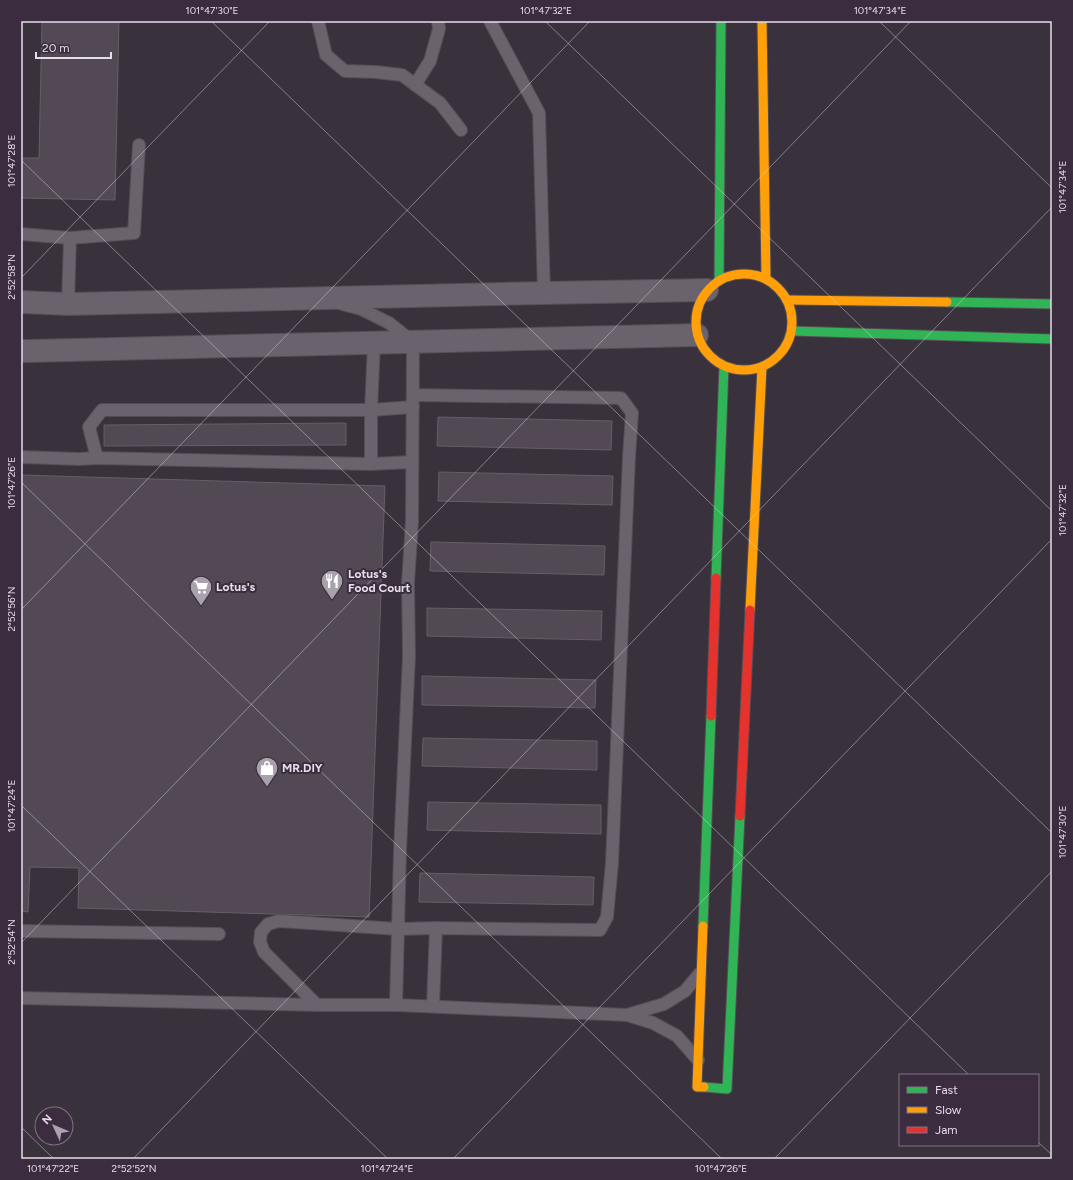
<svg xmlns="http://www.w3.org/2000/svg" width="1073" height="1180" viewBox="0 0 1073 1180" font-family="Figtree,sans-serif">
<style>
.building{fill:#524955;stroke:#655f67}
.lines{fill:none;stroke-linecap:round;stroke-linejoin:round}
.lane-casing{stroke:#544d55;stroke-width:14}
.street-casing{stroke:#544d55;stroke-width:24}
.fast-casing{stroke:#544d55;stroke-width:11}
.slow-casing{stroke:#544d55;stroke-width:11}
.jam-casing{stroke:#544d55;stroke-width:11}
.lane{stroke:#6a626c;stroke-width:12}
.street{stroke:#6a626c;stroke-width:22}
.fast{stroke:#30b455;stroke-width:9}
.slow{stroke:#ff9f0a;stroke-width:9}
.jam{stroke:#e5322d;stroke-width:9}
.ticks{fill:none;stroke:#e5dde8;stroke-width:1;stroke-opacity:0.45}
.labels{text-anchor:middle;stroke-width:4;stroke-linejoin:round;paint-order:stroke}
.poi-label{font-size:12px;font-weight:bold;fill:#e5dde8;stroke:#3b2d3f;text-anchor:start}
.neatline{fill:none;stroke:#e5dde8;stroke-width:1.5}
.ticks-label{font-size:10px;text-anchor:middle;fill:#e5dde8}
</style>
<rect width="100%" height="100%" fill="#39313b"/>
<g class="building">
<polygon points="42,21 119,21 115,200 21,198 21,158 39,158"/>
<polygon points="438,417 612,421 611,450 437,446"/>
<polygon points="346,423 346,445 104,446 104,425"/>
<polygon points="439,472 613,476 612,505 438,501"/>
<polygon points="21,475 385,486 369,917 78,908 79,868 30,867 28,912 21,911"/>
<polygon points="431,542 605,546 604,575 430,571"/>
<polygon points="427,608 602,611 601,640 427,636"/>
<polygon points="422,676 596,680 595,708 422,705"/>
<polygon points="423,738 597,741 597,770 422,766"/>
<polygon points="428,802 601,805 601,834 427,830"/>
<polygon points="420,873 594,877 593,905 419,902"/>
</g>
<g class="lines">
<g class="lane-casing">
<g id="lane">
<polyline points="318,21 326,55 345,71 376,72 402,75 440,103 461,130"/>
<polyline points="490,21 539,113 544,293"/>
<polyline points="415,85 430,61 439,29 438,21"/>
<polyline points="21,234 70,238 134,233 139,145"/>
<polyline points="68,304 70,238"/>
<polyline points="342,304 361,309 389,323 413,342 412,521 408,583 409,656 400,851 396,1005"/>
<polyline points="21,457 79,459 97,458 371,464 412,462"/>
<polyline points="97,458 89,427 102,410 371,410 413,407"/>
<polyline points="371,464 371,410 374,343"/>
<polyline points="21,931 219,934"/>
<polyline points="21,998 317,1005 396,1005 627,1015 653,1023 677,1036 698,1060"/>
<polyline points="317,1005 264,952 260,942 261,932 268,924 279,921 398,929 436,928 600,930 607,917 612,863 629,457 632,413 621,398 413,395"/>
<polyline points="433,1006 436,928"/>
<polyline points="627,1015 664,1004 685,991 700,973"/>
</g>
</g>
<g class="street-casing">
<g id="street">
<polyline points="21,302 68,304 544,293 707,290"/>
<polyline points="21,351 30,351 697,335"/>
</g>
</g>
<g class="fast-casing">
<g id="fast">
<polyline points="719,280 721,21"/>
<polyline points="947,302 1052,304"/>
<polyline points="792,331 1052,339"/>
<polyline points="716,578 724,366"/>
<polyline points="703,926 711,716"/>
<polyline points="704,1087 727,1089 740,816"/>
</g>
</g>
<g class="slow-casing">
<g id="slow">
<polyline points="762,21 766,278"/>
<circle cx="744" cy="322" r="48"/>
<polyline points="788,300 947,302"/>
<polyline points="750,610 762,367"/>
<polyline points="703,926 697,1087 704,1087"/>
</g>
</g>
<g class="jam-casing">
<g id="jam">
<polyline points="711,716 716,578"/>
<polyline points="740,816 750,610"/>
</g>
</g>
<use href="#lane" class="lane"/>
<use href="#street" class="street"/>
<use href="#fast" class="fast"/>
<use href="#slow" class="slow"/>
<use href="#jam" class="jam"/>
</g>
<path class="ticks" d="M211 21 1052 833M545 21 1052 511M879 21 1052 188M21 160 969 1075M21 278 270 21M21 482 722 1159M21 610 590 21M21 805 388 1159M21 943 911 21M21 1127 54 1159M1038 1142 1052 1155M133 1159 1052 207M453 1159 1052 539M774 1159 1052 871"/>
<defs>
<g id="restaurant-pin" transform="scale(1.15)"><path d="M0 17L-7.5 6A9.5 9.5 0 1 1 7.5 6Z" fill="#a9a1ab" stroke="#3b2d3f"/><path d="M-5-6h1v4h1v-4h1v4h1v-4h1v5L-1.5 .5V6h-2V.5L-5-1ZM5-6V6H3V1.5H1.5Q1.5-4 5-6Z" fill="#fff"/></g>
<g id="supermarket-pin" transform="scale(1.15)"><path d="M0 17L-7.5 6A9.5 9.5 0 1 1 7.5 6Z" fill="#a9a1ab" stroke="#3b2d3f"/><path d="M-6-5.5h2.5l.6 2H6L4.5 2H-2.5L-4.4-4H-6ZM-1.5 3.2a1.3 1.3 0 1 0 .1 0ZM3 3.2a1.3 1.3 0 1 0 .1 0Z" fill="#fff"/></g>
<g id="shop-pin" transform="scale(1.15)"><path d="M0 17L-7.5 6A9.5 9.5 0 1 1 7.5 6Z" fill="#a9a1ab" stroke="#3b2d3f"/><path d="M-5-2.5h2.3a2.7 3.5 0 0 1 5.4 0H5L5.5 6h-11ZM-1.5-2.5h3a1.5 2.3 0 0 0-3 0Z" fill="#fff"/></g>
</defs>
<g fill-rule="evenodd">
<use href="#restaurant-pin" x="332" y="581"/>
<use href="#supermarket-pin" x="201" y="587"/>
<use href="#shop-pin" x="267" y="768"/>
</g>
<g class="labels">
<g class="poi-label">
<text x="348" y="578">Lotus's<tspan x="348" dy="14">Food Court</tspan></text>
<text x="216" y="591">Lotus's</text>
<text x="282" y="772">MR.DIY</text>
</g>
</g>
<rect width="1073" height="1180" fill="none" stroke="#3b2d3f" stroke-width="44"/>
<rect x="899" y="1074" width="140" height="72" fill="#3b2d3f" stroke="#7f7383"/>
<rect x="907" y="1087" width="20" height="6" fill="#30b455" stroke="#7f7383"/>
<text x="935" y="1094" font-size="12" fill="#e5dde8">Fast</text>
<rect x="907" y="1107" width="20" height="6" fill="#ff9f0a" stroke="#7f7383"/>
<text x="935" y="1114" font-size="12" fill="#e5dde8">Slow</text>
<rect x="907" y="1127" width="20" height="6" fill="#e5322d" stroke="#7f7383"/>
<text x="935" y="1134" font-size="12" fill="#e5dde8">Jam</text>
<g transform="translate(54 1126) rotate(314)"><circle r="19" fill="#3b2d3f" stroke="#7f7383"/>
<path d="M0-3L7 15L0 10L-7 15Z" fill="#a9a1ab"/>
<text y="-6" font-size="11" font-weight="bold" text-anchor="middle" fill="#e5dde8">N</text>
</g>
<path d="M36 52v6h75v-6" fill="none" stroke="#e5dde8" stroke-width="2"/>
<text x="42" y="52" font-size="12" fill="#e5dde8" stroke="#3b2d3f" stroke-width="3" paint-order="stroke">20 m</text>
<rect x="22" y="22" width="1029" height="1136" class="neatline"/>
<g class="ticks-label">
<text x="212" y="14">101°47'30"E</text>
<text x="546" y="14">101°47'32"E</text>
<text x="880" y="14">101°47'34"E</text>
<text transform="translate(11 161) rotate(-90)" y="4">101°47'28"E</text>
<text transform="translate(1062 187) rotate(-90)" y="4">101°47'34"E</text>
<text transform="translate(11 277) rotate(-90)" y="4">2°52'58"N</text>
<text transform="translate(11 483) rotate(-90)" y="4">101°47'26"E</text>
<text transform="translate(1062 510) rotate(-90)" y="4">101°47'32"E</text>
<text transform="translate(11 609) rotate(-90)" y="4">2°52'56"N</text>
<text transform="translate(11 806) rotate(-90)" y="4">101°47'24"E</text>
<text transform="translate(1062 832) rotate(-90)" y="4">101°47'30"E</text>
<text transform="translate(11 942) rotate(-90)" y="4">2°52'54"N</text>
<text x="53" y="1172">101°47'22"E</text>
<text x="134" y="1172">2°52'52"N</text>
<text x="387" y="1172">101°47'24"E</text>
<text x="721" y="1172">101°47'26"E</text>
</g>
</svg>
